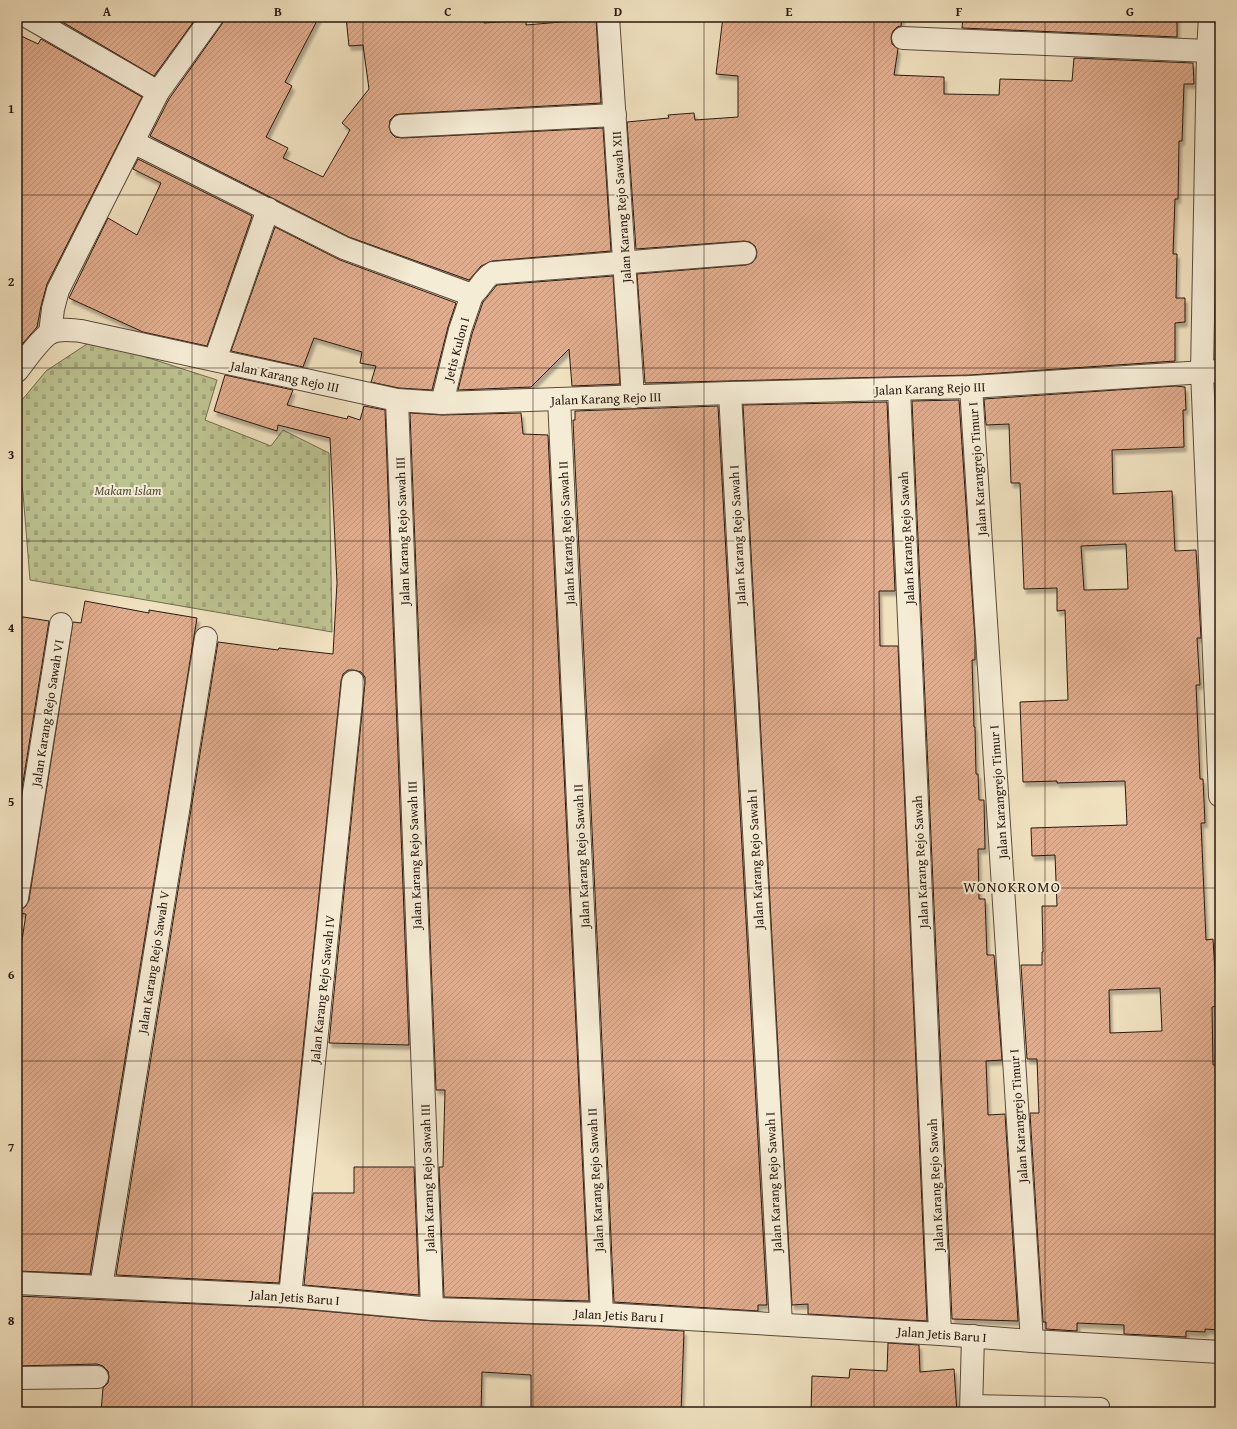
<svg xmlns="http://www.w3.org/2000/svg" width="1237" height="1429" viewBox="0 0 1237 1429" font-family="'Gentium Book Plus',serif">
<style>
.cemetery{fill:url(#cemetery-stones);stroke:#726e4f}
.building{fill:url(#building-hatch);stroke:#29190e;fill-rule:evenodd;filter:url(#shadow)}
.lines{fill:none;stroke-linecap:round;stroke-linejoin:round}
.lane-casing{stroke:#5b4b3a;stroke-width:18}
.street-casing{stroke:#5b4b3a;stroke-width:24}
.lane{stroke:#f5ecd5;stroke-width:16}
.street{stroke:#f5ecd5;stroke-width:22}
.grid{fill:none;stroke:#29190e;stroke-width:1;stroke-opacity:0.55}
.labels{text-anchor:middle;stroke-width:4;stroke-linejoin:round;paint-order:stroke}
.street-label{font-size:13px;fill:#29190e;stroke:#f5ecd5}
.park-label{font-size:13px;font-style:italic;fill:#554c35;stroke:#f5ecd5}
.quarter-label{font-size:15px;letter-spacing:1px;fill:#29190e;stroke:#f5ecd5}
.neatline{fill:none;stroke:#29190e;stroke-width:1.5}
.grid-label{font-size:13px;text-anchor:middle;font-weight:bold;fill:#29190e}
</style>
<defs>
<pattern id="cemetery-stones" width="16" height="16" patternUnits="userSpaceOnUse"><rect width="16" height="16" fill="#bcc290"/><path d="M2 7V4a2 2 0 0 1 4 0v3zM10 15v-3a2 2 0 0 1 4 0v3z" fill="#a2a67b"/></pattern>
<pattern id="building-hatch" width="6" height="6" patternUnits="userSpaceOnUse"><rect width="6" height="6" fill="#e0ad8e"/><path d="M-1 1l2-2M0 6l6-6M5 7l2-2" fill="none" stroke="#c09479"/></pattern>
<filter id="shadow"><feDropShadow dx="2.5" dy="4.5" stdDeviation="1" flood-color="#0004"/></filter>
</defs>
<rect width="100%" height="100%" fill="#f0e1bf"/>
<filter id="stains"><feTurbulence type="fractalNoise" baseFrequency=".005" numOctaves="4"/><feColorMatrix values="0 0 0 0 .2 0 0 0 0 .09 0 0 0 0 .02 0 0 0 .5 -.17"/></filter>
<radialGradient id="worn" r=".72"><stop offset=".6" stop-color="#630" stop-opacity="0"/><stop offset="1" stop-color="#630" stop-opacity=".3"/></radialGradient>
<polygon class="cemetery" points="93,340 217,380 205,420 271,446 283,430 329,453 332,632 30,580 23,493 17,462 17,406 46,371"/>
<g class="building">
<polygon points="54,17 197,17 154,76"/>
<polygon points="224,17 319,17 285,82 292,86 266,137 288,148 283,158 323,177 350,130 342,123 369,89 363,45 349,46 346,17 483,17 484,23 526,20 526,25 596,19 601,103 400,114 395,115 390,120 389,127 391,133 395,137 402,138 603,128 611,251 492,261 481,266 469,280 349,237 150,136 169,99 222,24"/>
<polygon points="723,17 902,17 901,26 897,27 893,31 891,37 892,44 898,49 894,75 944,77 944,94 999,95 1000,79 1072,81 1074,58 1193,63 1194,84 1184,84 1182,141 1179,141 1178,199 1175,199 1173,254 1177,254 1176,298 1185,298 1185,322 1175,323 1175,361 970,375 645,383 637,274 746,265 752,263 756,258 757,252 755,246 750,242 744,241 636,249 627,122 669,118 668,115 694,113 695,120 738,117 738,76 716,74"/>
<polygon points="963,17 1177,17 1177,37 962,28"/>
<polygon points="17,34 38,44 41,39 142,97 47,284 41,306 37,327 17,350"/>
<polygon points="138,159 252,216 207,346 143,332 69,298 108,218 137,235 161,183 133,169"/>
<polygon points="275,227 340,260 456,303 448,327 432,390 399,388 371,382 376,366 360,363 362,352 314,338 303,367 231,351"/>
<polygon points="613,276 620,384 572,386 569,349 531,387 458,390 472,334 483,302 497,285"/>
<polygon points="225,375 293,390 287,405 347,419 348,416 360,420 364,406 385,410 409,1045 329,1043 365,683 365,677 361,672 354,670 348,670 343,674 341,681 279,1283 116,1275 218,642 278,650 279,648 333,654 337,583 330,438 278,425 277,431 214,411"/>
<path d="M1175 386 1185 387 1186 410H1183L1184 447 1112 450 1113 494 1172 491 1175 551 1196 550 1201 638H1197L1200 685H1196L1200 779H1203L1205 823H1201L1204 894 1206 940 1213 939 1217 1006 1212 1007 1213 1065H1220V1330L1205 1329V1332L1186 1331V1337L1124 1334V1325L1077 1323V1331L1046 1329V1322H1043L1030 1113H1039L1037 1059H1027L1021 965H1042V952H1043L1042 906H1057L1055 855 1032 856 1031 828 1127 825 1125 781 1057 783V781L1023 782 1020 702 1068 700 1065 610 1057 611V588L1024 589 1020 483H1011L1009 424 986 425 984 399ZM1126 544 1128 589 1084 590 1081 546ZM1160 988 1162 1031 1110 1033 1109 990Z"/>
<polygon points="959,400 975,639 975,660 972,660 974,727 975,727 976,774 978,774 979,800 984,800 985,849 978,849 979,899 985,899 987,955 994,955 1002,1060 986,1061 988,1115 1005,1114 1018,1321 952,1319 912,401"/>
<polygon points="887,402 895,591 879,591 880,646 898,646 927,1321 808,1314 808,1304 792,1305 743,405"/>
<polygon points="718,406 767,1305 758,1305 758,1311 614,1302 573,420 575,420 575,411"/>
<polygon points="410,413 442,415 521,413 523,434 548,435 589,1301 444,1297 439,1167 443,1167 445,1090 436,1090"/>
<polygon points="85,601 149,613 149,610 197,618 90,1274 17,1271 17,973 26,914 17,913 17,910 22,909 26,906 29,900 73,622 81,623"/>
<polygon points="17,616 49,621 17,819"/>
<polygon points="354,1167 414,1167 419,1295 304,1285 313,1193 354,1193"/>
<polygon points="17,1296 289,1308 432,1321 601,1326 684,1331 681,1412 609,1412 609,1409 531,1409 531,1375 482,1372 481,1412 101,1412 103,1388 108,1383 109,1377 108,1371 103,1366 97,1364 17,1366"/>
<polygon points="888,1343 919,1345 920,1372 954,1369 957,1412 811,1412 812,1376 849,1378 850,1369 887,1371"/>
</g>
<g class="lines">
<g class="lane-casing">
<polyline id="lane" points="971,1403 1101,1406"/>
</g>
<g class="street-casing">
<g id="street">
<polyline points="28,17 158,92"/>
<polyline points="608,17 633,397"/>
<polyline points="1210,17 1208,51 1202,372 1220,796"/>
<polyline points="903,38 1208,51"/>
<polyline points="401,126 615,115"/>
<polyline points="133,142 344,248 472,295"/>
<path d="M472 295C480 289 483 278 493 273L745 253"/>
<polyline points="50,333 53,309 58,290 158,92 212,17"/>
<polyline points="215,360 268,209"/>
<path d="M17 371C25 361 39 340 50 333 59 328 71 330 81 331L397 400 442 403 730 393 971 387 1220 371"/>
<polyline points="971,387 1032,1341"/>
<polyline points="899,389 940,1334"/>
<polyline points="730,393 781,1324"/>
<polyline points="559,399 602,1314"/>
<polyline points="397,400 432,1309"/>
<polyline points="442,403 460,330 472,295"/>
<polyline points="17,898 61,624"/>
<polyline points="17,1283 290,1296 432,1309 602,1314 940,1334 1032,1341 1220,1352"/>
<polyline points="101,1287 206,638"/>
<polyline points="290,1296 353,682"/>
<polyline points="17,1378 97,1377"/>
<polyline points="971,1412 973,1336"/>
</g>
</g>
<use href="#lane" class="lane"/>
<use href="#street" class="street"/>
</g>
<path class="grid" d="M192 17V1412M363 17V1412M533 17V1412M704 17V1412M874 17V1412M1045 17V1412M17 195H1220M17 368H1220M17 541H1220M17 714H1220M17 888H1220M17 1061H1220M17 1234H1220"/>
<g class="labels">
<g class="street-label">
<text transform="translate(621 207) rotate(-94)" y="5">Jalan Karang Rejo Sawah XII</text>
<text transform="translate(456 349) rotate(-75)" y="5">Jetis Kulon I</text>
<text transform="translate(285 376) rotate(12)" y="5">Jalan Karang Rejo III</text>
<text transform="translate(930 388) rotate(-2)" y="5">Jalan Karang Rejo III</text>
<text transform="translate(606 398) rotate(-2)" y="5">Jalan Karang Rejo III</text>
<text transform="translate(977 469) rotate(-94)" y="5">Jalan Karangrejo Timur I</text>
<text transform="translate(402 531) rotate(-92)" y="5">Jalan Karang Rejo Sawah III</text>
<text transform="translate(566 533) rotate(-93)" y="5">Jalan Karang Rejo Sawah II</text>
<text transform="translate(737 535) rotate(-93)" y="5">Jalan Karang Rejo Sawah I</text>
<text transform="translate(906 538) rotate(-93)" y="5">Jalan Karang Rejo Sawah</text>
<text transform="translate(47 713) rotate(-81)" y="5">Jalan Karang Rejo Sawah VI</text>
<text transform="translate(998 792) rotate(-94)" y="5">Jalan Karangrejo Timur I</text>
<text transform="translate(414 855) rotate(-92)" y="5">Jalan Karang Rejo Sawah III</text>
<text transform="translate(581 856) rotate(-93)" y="5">Jalan Karang Rejo Sawah II</text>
<text transform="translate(755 859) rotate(-93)" y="5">Jalan Karang Rejo Sawah I</text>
<text transform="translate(920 862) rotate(-93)" y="5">Jalan Karang Rejo Sawah</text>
<text transform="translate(153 962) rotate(-81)" y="5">Jalan Karang Rejo Sawah V</text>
<text transform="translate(322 989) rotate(-84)" y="5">Jalan Karang Rejo Sawah IV</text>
<text transform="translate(1018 1116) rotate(-94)" y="5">Jalan Karangrejo Timur I</text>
<text transform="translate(427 1178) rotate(-92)" y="5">Jalan Karang Rejo Sawah III</text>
<text transform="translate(595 1180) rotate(-93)" y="5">Jalan Karang Rejo Sawah II</text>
<text transform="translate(773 1182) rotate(-93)" y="5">Jalan Karang Rejo Sawah I</text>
<text transform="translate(935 1185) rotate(-93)" y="5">Jalan Karang Rejo Sawah</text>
<text transform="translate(295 1297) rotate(4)" y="5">Jalan Jetis Baru I</text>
<text transform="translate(619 1315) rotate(3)" y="5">Jalan Jetis Baru I</text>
<text transform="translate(942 1334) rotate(4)" y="5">Jalan Jetis Baru I</text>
</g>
<g class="park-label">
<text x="128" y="495">Makam Islam</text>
</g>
<g class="quarter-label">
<text x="1012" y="892">WONOKROMO</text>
</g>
</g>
<rect width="1237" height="1429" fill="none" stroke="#f0e1bf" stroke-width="44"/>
<rect x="22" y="22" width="1193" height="1385" class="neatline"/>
<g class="grid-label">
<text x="107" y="16">A</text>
<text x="278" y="16">B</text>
<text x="448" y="16">C</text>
<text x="618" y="16">D</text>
<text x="789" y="16">E</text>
<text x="959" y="16">F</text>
<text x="1130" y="16">G</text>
<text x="11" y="113">1</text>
<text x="11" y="286">2</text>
<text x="11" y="459">3</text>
<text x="11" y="632">4</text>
<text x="11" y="806">5</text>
<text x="11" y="979">6</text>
<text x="11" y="1152">7</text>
<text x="11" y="1325">8</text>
</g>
<rect width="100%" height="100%" filter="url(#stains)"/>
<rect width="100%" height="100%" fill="url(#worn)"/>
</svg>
